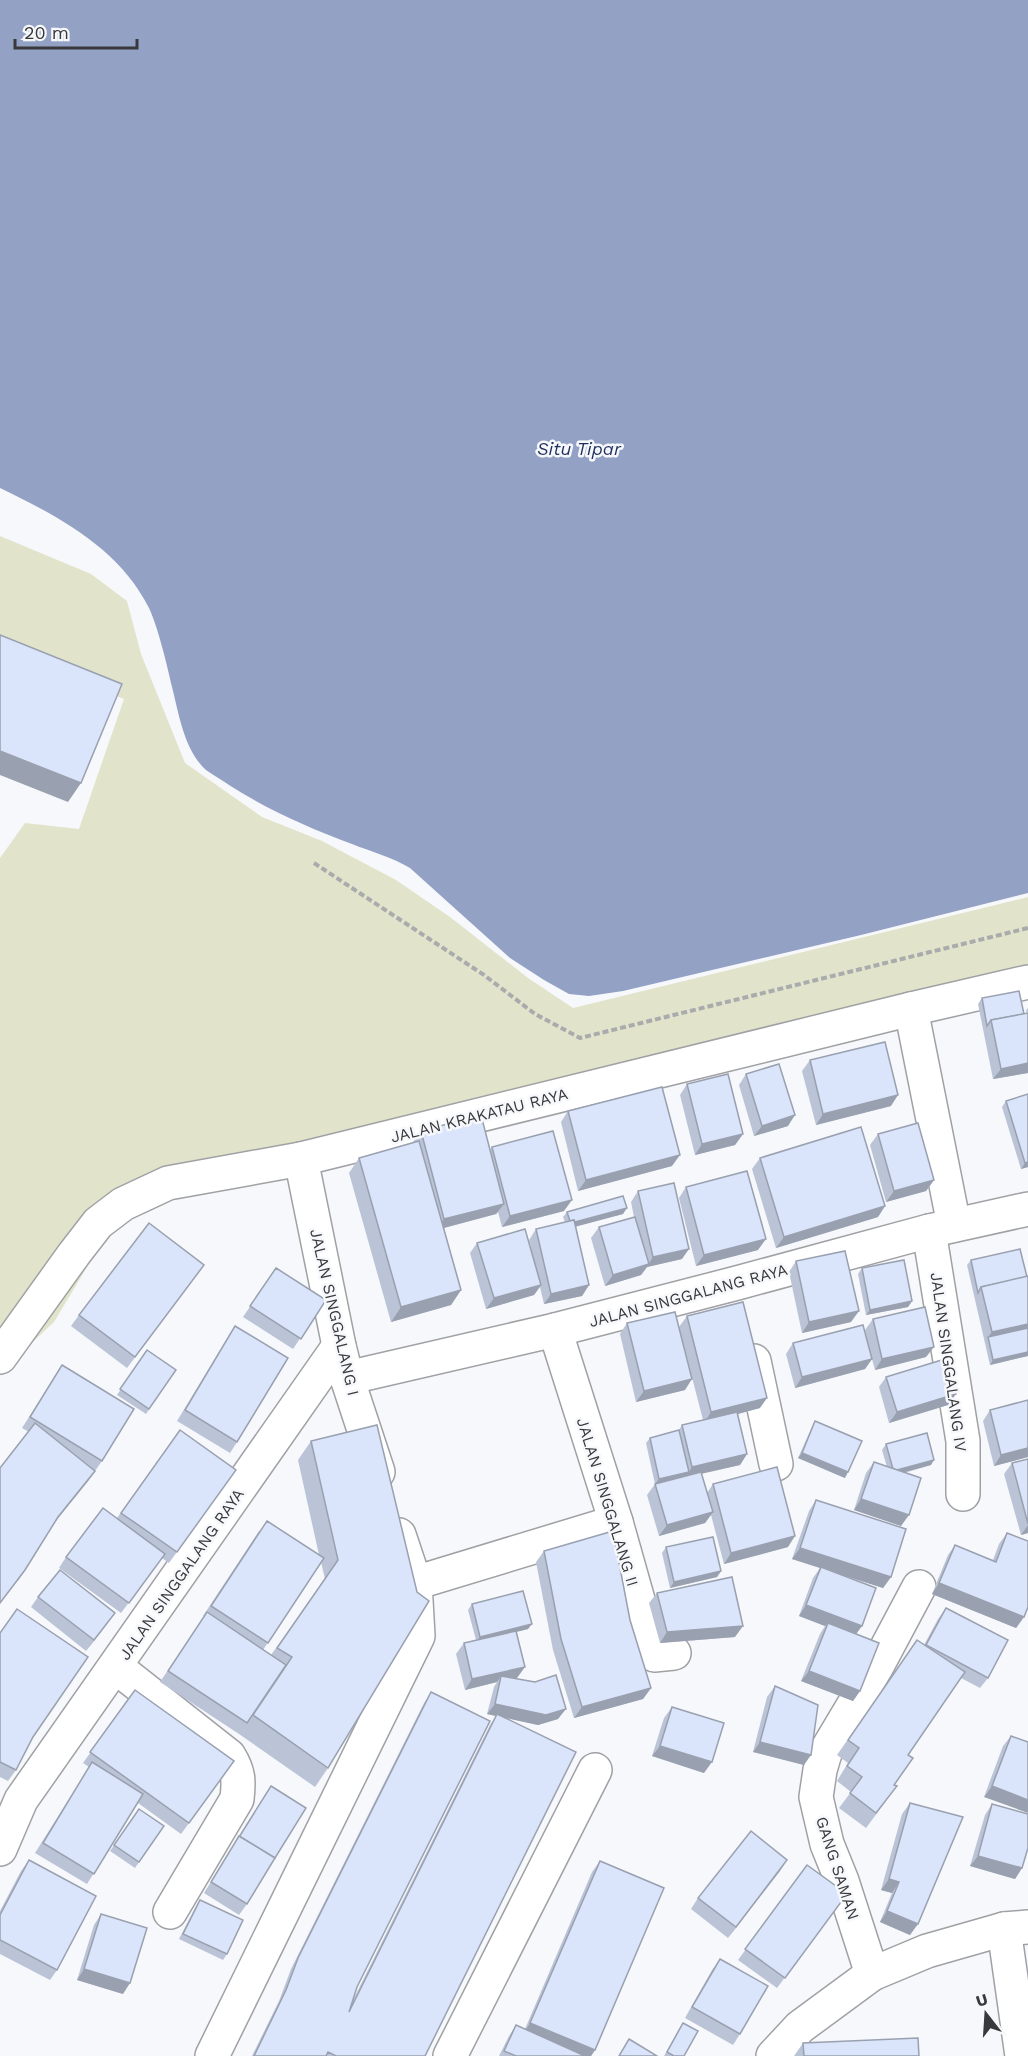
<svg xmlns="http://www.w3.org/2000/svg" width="1028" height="2056" viewBox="0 0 1028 2056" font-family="'Work Sans',sans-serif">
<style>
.green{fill:#e1e4ca}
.water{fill:#92a1c4}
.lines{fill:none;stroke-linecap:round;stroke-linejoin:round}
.minor-casing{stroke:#a0a1a4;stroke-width:36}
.path{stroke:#a9abad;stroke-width:4;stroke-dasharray:6 3;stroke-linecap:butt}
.minor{stroke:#fff;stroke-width:33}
.wall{fill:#bbc4d7;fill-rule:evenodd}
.shaded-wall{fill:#99a0af}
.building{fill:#dae4fa;stroke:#99a0af;stroke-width:1.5}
.labels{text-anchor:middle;stroke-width:5;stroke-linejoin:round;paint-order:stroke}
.street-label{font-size:16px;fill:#39393b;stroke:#f6f8fb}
.water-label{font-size:18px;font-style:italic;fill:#1e2f5c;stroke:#f6f8fb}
</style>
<rect width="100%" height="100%" fill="#f6f8fb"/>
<polygon class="green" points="0,536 91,574 127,601 141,654 185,763 262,817 322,841 396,880 450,917 528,978 573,1008 1028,897 1028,964 353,1135 170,1167 105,1237 54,1322 0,1373 0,858 25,823 79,829 124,699 0,649"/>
<path class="water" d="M0 0H1028V893L861 935 623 991 589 996 569 994 544 980 510 958 410 868C392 857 372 852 352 844 309 828 268 810 229 785 222 780 213 775 206 770 184 750 179 714 172 687 167 665 158 627 149 608 119 548 58 516 0 488Z"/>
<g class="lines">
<g class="minor-casing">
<g id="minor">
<polyline points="911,1009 954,1225"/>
<polyline points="301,1159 339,1346 347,1378 378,1472"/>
<polyline points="929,1231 963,1441 963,1494"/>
<polyline points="555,1330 616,1522 651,1646 654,1655 674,1653"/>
<polyline points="0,1357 74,1254 98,1223 123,1204 168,1183 301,1159 911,1009 1028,982"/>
<polyline points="754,1361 776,1464"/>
<polyline points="347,1378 555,1330 737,1283 929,1231 1028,1209"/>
<polyline points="415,1583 616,1522"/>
<path d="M116 1667 229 1756C239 1772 239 1781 237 1799L170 1912"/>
<polyline points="0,1849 21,1800 339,1346"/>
<polyline points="1004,1929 1022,2056"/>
<polyline points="872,1974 842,1881 827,1844 816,1797 820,1770 825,1753 877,1666 919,1587"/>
<polyline points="212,2056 418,1636 415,1583 399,1535"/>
<polyline points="450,2056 595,1770"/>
<polyline points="773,2056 800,2027 872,1974 927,1951 1004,1929 1028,1927"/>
</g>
</g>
<polyline class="path" points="314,863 484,975 535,1014 580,1038 1028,928"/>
<use href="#minor" class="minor"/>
</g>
<g class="wall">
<polygon points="982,998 1024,1014 1027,1013 1026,1010 1028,1008 1028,1073 993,1079 978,1004"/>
<polygon points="810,1060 891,1106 816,1125 802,1071"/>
<polygon points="746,1074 788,1126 754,1136 739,1085"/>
<polygon points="687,1084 743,1134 735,1145 695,1155 680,1095"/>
<polygon points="1006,1101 1028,1167 1021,1169 1002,1107"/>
<polygon points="568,1111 672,1166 578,1191 561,1122"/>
<polygon points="421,1131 490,1150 492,1147 564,1211 502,1227 498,1212 496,1214 444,1228 461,1290 451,1305 391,1322 349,1173 359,1158 414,1143 413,1142"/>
<polygon points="878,1134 934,1180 926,1191 886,1202 870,1145"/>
<polygon points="760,1158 885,1206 878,1217 776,1248 752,1169"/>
<polygon points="686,1187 758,1250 696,1266 679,1198"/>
<polygon points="638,1191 682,1259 647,1267 641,1275 605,1286 591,1238 599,1227 634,1217 631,1202"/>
<polygon points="567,1212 623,1214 576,1226 589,1285 582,1296 544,1304 540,1287 534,1295 486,1309 470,1253 477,1243 531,1248 529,1240 536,1229 565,1222 563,1217"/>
<polygon points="971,1260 1028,1356 990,1365 967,1265"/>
<polygon points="796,1261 851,1322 802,1333 789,1272"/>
<polygon points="204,1265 127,1368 71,1326 79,1315"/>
<polygon points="276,1268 326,1300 293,1349 243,1317"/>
<polygon points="862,1268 912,1301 908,1307 866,1315 858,1274"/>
<polygon points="687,1316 760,1408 738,1414 747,1454 740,1465 701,1474 707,1493 713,1484 788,1547 724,1564 711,1515 705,1523 659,1536 647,1495 655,1484 646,1443 650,1438 679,1430 682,1425 703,1420 679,1327"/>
<polygon points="873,1319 926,1357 875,1370 872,1359 865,1369 795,1388 786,1354 793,1343 870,1351 865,1330"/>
<polygon points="627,1323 685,1390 636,1402 620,1334"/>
<polygon points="235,1326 237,1442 230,1453 177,1421 228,1337"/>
<polygon points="147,1350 176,1370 146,1414 117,1395"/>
<polygon points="62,1365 102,1461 88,1481 54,1523 18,1581 29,1432 22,1428"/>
<polygon points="886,1377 956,1394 948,1405 889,1423 879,1387"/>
<polygon points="990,1410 1028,1457 994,1466 983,1421"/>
<polygon points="815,1421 845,1478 798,1458 812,1427"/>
<path d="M377 1425 328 1768 315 1787 239 1734 160 1682 204 1617 203 1616 259 1531 319 1555 298 1460 311 1441ZM321 1562 325 1579 271 1655 263 1650Z"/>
<polygon points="180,1430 236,1470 169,1563 162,1558 121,1613 59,1568 66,1557 117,1518"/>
<polygon points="886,1444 931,1465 904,1473 901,1526 854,1510 866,1473 874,1462 887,1467 882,1450"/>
<polygon points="1028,1459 1028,1533 1021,1535 1004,1474 1012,1463"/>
<polygon points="816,1500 891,1577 883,1588 841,1574 856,1634 860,1691 853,1701 801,1681 820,1634 825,1626 799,1616 813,1578 820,1568 792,1559 809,1511"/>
<polygon points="1007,1533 1024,1617 1016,1628 932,1594 948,1555 955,1545 993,1560 999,1544"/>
<polygon points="666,1547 721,1571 717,1577 670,1588 662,1553"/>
<polygon points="544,1551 630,1620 651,1688 643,1699 574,1718 553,1650 536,1562"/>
<polygon points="657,1593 735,1637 660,1643 649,1603"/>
<polygon points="38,1597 107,1624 86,1651 31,1607"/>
<polygon points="472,1604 528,1629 516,1632 517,1678 515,1679 558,1719 538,1725 507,1718 425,2056 252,2056 279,2001 291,1969 424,1703 431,1692 357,1987 353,2000 490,1725 496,1716 487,1714 494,1687 497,1682 465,1690 456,1654 464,1643 476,1640 468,1610"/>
<polygon points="946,1608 988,1678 980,1688 961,1678 908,1755 886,1801 866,1828 839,1808 851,1792 837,1781 848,1763 837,1755 917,1640 924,1645 938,1619"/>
<polygon points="0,1633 33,1737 16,1770 8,1781 0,1777"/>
<polygon points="775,1686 804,1765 753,1752 767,1697"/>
<polygon points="135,1690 234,1761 181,1834 138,1803 87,1884 35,1853 89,1767 83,1763"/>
<polygon points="672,1707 704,1773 652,1756 664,1718"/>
<polygon points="1011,1736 1028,1742 984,1797 1003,1746"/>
<polygon points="267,1792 247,1904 239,1915 204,1893"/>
<polygon points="910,1803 910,1935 880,1922 892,1893 881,1890 902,1814"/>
<polygon points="992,1804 1022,1868 1015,1879 970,1866 985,1815"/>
<polygon points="139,1809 164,1826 135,1868 110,1851"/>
<polygon points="29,1860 57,1970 50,1980 0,1954 0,1911 21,1871"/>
<polygon points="787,1860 728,1938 691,1909 698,1898"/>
<polygon points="600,1861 595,2050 591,2056 499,2056 509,2036 516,2025 525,2029 592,1872"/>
<polygon points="807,1865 847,1894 777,1988 738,1960"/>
<polygon points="200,1900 227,1954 223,1960 179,1939 196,1906"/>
<polygon points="101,1914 123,1994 77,1980 94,1925"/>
<polygon points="720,1959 740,2034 733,2045 685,2018 712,1970"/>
<polygon points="683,2023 684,2056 664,2056 679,2029"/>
<polygon points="803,2043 919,2056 794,2056"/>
</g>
<g class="shaded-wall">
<polygon points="0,751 81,783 68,802 0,775"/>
<polygon points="1028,1063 1028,1073 993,1079 1001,1069"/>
<polygon points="898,1095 891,1106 816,1125 823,1114"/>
<polygon points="795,1115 788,1126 754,1136 762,1126"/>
<polygon points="743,1134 735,1145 695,1155 702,1144"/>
<polygon points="680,1155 672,1166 578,1191 586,1180"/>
<polygon points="1028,1162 1028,1167 1021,1169 1025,1163"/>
<polygon points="934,1180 926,1191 886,1202 894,1191"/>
<polygon points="572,1200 564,1211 502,1227 510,1216"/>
<polygon points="504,1204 496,1214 436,1230 444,1219"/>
<polygon points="885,1206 878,1217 776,1248 784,1237"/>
<polygon points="627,1208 623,1214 567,1229 571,1223"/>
<polygon points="766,1239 758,1250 696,1266 704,1255"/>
<polygon points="689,1249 682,1259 647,1267 641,1275 605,1286 613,1275 648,1265 653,1257"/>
<polygon points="541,1285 534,1295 486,1309 494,1298"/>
<polygon points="589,1285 582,1296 544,1304 551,1294"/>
<polygon points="461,1290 451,1305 391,1322 401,1307"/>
<polygon points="912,1301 908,1307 866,1315 870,1310"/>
<polygon points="859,1311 851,1322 802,1333 809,1322"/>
<polygon points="1028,1324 1028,1333 988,1337 992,1332"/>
<polygon points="934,1347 926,1357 875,1370 882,1359"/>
<polygon points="1028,1352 1028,1356 990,1365 993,1360"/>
<polygon points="872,1359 865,1369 795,1388 802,1377"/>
<polygon points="692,1379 685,1390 636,1402 644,1391"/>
<polygon points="956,1394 948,1405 889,1423 897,1412"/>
<polygon points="767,1398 760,1408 704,1423 711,1412"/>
<polygon points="1028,1448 1028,1457 994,1466 1001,1455"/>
<polygon points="802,1453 848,1472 845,1478 798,1458"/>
<polygon points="747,1454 740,1465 655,1484 659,1479 689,1472 692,1467"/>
<polygon points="934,1460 931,1465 890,1476 894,1471"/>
<polygon points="95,1471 88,1481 50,1528 58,1517"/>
<polygon points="861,1499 909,1515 901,1526 854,1510"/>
<polygon points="713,1512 705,1523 659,1536 667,1525"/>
<polygon points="1028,1525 1028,1533 1021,1535"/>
<polygon points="795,1536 788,1547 724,1564 731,1553"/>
<polygon points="800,1548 891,1577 883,1588 792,1559"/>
<polygon points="721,1571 717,1577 670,1588 674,1582"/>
<polygon points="939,1583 1024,1617 1016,1628 932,1594"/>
<polygon points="806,1605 862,1626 854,1637 828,1623 825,1626 799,1616"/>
<polygon points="115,1613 107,1624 86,1651 94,1640"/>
<polygon points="532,1624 528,1629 476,1642 480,1637"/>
<polygon points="743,1626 735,1637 660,1643 667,1632"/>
<polygon points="525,1667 517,1678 500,1682 501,1676 497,1682 465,1690 472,1679"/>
<polygon points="809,1671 860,1691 853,1701 801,1681"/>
<polygon points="651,1688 643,1699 574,1718 582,1707"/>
<polygon points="495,1704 566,1709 558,1719 538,1725 487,1714"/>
<polygon points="760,1742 811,1755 804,1765 753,1752"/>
<polygon points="660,1746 712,1762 704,1773 652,1756"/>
<polygon points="992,1786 1028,1800 1028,1813 984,1797"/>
<polygon points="978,1856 1022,1868 1015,1879 970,1866"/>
<polygon points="787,1860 780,1871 728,1938 736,1927"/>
<polygon points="889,1879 899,1882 892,1893 881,1890"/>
<polygon points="887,1911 918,1924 910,1935 880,1922"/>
<polygon points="84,1969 130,1983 123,1994 77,1980"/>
<polygon points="530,2023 595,2050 591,2056 576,2056 523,2034"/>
</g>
<g class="building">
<polygon points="0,635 122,684 81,783 0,751"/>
<polygon points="1019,991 1024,1014 991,1020 987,1026 982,998"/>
<polygon points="1028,1013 1028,1063 1001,1069 991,1020"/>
<polygon points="885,1042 898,1095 823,1114 810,1060"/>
<polygon points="779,1064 795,1115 762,1126 746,1074"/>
<polygon points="728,1074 743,1134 702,1144 687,1084"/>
<polygon points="662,1087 680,1155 586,1180 568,1111"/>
<polygon points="1028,1094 1028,1162 1025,1163 1006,1101"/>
<polygon points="481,1115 504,1204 444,1219 421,1131"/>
<polygon points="918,1123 934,1180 894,1191 878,1134"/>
<polygon points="861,1127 885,1206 784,1237 760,1158"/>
<polygon points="553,1131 572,1200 510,1216 492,1147"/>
<polygon points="419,1141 461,1290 401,1307 359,1158"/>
<polygon points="747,1171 766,1239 704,1255 686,1187"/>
<polygon points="674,1183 689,1249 653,1257 638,1191"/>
<polygon points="623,1196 627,1208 575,1222 574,1220 570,1221 567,1212"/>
<polygon points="635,1217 649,1264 613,1275 599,1227"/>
<polygon points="574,1220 589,1285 551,1294 536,1229"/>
<polygon points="149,1223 204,1265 135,1357 79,1315"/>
<polygon points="525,1229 541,1285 494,1298 477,1243"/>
<polygon points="1020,1249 1027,1277 981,1287 978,1293 971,1260"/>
<polygon points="845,1251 859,1311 809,1322 796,1261"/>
<polygon points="904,1260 912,1301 870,1310 862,1268"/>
<polygon points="276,1268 326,1300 301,1339 250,1306"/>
<polygon points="1028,1276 1028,1324 992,1332 981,1287"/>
<polygon points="743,1302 767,1398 711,1412 687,1316"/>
<polygon points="925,1307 934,1347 882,1359 873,1319"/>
<polygon points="675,1312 692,1379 644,1391 627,1323"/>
<polygon points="863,1325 872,1359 802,1377 793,1343"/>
<polygon points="235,1326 288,1358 237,1442 185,1410"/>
<polygon points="1028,1328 1028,1352 993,1360 988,1337"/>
<polygon points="147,1350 176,1370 149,1409 120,1389"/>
<polygon points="945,1359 956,1394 897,1412 886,1377"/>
<polygon points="62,1365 134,1409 102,1461 30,1417"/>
<polygon points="1028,1400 1028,1448 1001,1455 990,1410"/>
<polygon points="737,1412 747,1454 692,1467 682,1425"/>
<polygon points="815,1421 862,1441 848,1472 802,1453"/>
<polygon points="35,1423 95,1471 58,1517 25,1570 0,1603 0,1468"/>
<polygon points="377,1425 417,1592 429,1601 328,1768 253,1715 292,1657 277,1648 338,1560 311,1441"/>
<polygon points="180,1430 236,1470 177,1552 121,1513"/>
<polygon points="679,1430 689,1472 659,1479 650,1438"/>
<polygon points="927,1433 934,1460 897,1470 893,1469 886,1444"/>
<polygon points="1028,1459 1028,1524 1012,1463"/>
<polygon points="874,1462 921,1478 909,1515 861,1499"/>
<polygon points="777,1467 795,1536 731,1553 713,1484"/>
<polygon points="701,1472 713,1512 667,1525 655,1484"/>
<polygon points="816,1500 906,1529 891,1577 800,1548"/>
<polygon points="103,1508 165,1554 129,1603 66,1557"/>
<polygon points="267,1521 324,1558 268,1643 211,1606"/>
<polygon points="613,1531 630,1620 651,1688 582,1707 561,1639 544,1551"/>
<polygon points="1007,1533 1028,1541 1028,1607 1024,1617 939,1583 955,1545 996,1562"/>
<polygon points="713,1537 721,1571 674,1582 666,1547"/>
<polygon points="821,1567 876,1588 862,1626 806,1605"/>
<polygon points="60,1570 115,1613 94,1640 38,1597"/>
<polygon points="732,1577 743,1626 667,1632 657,1593"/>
<polygon points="523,1591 532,1624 480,1637 472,1604"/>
<polygon points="946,1608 1008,1640 988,1678 926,1645"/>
<polygon points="17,1609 88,1657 33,1737 16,1770 0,1762 0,1633"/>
<polygon points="207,1612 286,1665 247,1723 168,1671"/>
<polygon points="828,1623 879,1643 860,1691 809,1671"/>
<polygon points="516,1631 525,1667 472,1679 464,1643"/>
<polygon points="917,1640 965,1672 908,1755 913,1758 894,1785 897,1786 876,1813 850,1793 862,1777 847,1766 859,1748 848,1740"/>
<polygon points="556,1675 566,1709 546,1715 495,1704 501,1676 535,1682"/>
<polygon points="775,1686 818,1705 811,1755 760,1742"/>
<polygon points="135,1690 234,1761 189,1823 90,1752"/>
<polygon points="431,1692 490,1721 357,1987 349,2012 497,1714 576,1752 425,2056 336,2056 328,2052 326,2056 254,2056 286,1990 298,1958"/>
<polygon points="672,1707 724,1723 712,1762 660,1746"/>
<polygon points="1011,1736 1028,1742 1028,1800 992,1786"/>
<polygon points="92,1762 143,1794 94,1874 43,1843"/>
<polygon points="271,1786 306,1808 275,1858 239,1836 236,1842"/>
<polygon points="910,1803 963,1817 918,1924 887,1911 899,1882 889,1879"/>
<polygon points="992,1804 1028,1814 1028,1848 1022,1868 978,1856"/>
<polygon points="139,1809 164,1826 139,1862 114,1845"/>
<polygon points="751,1831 787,1860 736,1927 698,1898"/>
<polygon points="239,1836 275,1858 247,1904 211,1882"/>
<polygon points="29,1860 96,1896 57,1970 0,1940 0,1915"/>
<polygon points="600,1861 664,1888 595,2050 530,2023"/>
<polygon points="807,1865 847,1894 785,1978 745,1949"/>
<polygon points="200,1900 243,1920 227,1954 183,1934"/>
<polygon points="101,1914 147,1928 130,1983 84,1969"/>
<polygon points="720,1959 768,1986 740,2034 692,2007"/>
<polygon points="683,2023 698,2031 684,2056 674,2056 667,2052"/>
<polygon points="516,2025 585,2056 516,2056 504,2051"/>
<polygon points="918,2038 919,2056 804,2056 803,2043"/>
<polygon points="629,2039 657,2056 619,2056"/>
</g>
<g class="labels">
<g class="street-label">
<text transform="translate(479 1115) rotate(-14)" y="6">JALAN KRAKATAU RAYA</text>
<text transform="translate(688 1295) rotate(-15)" y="6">JALAN SINGGALANG RAYA</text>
<text transform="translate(335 1312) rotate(77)" y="6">JALAN SINGGALANG I</text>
<text transform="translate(949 1362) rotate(82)" y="6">JALAN SINGGALANG IV</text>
<text transform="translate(608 1502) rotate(73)" y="6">JALAN SINGGALANG II</text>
<text transform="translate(181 1574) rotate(-55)" y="6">JALAN SINGGALANG RAYA</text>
<text transform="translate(838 1868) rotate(72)" y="6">GANG SAMAN</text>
</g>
<g class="water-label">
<text x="579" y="455">Situ Tipar</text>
</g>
</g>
<g transform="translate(986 2014) rotate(343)" stroke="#f6f8fb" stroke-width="4.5" paint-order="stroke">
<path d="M0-4.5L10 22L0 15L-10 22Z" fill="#39393b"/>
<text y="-9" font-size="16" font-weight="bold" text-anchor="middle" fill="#39393b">U</text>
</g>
<path d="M15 39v9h122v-9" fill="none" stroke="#39393b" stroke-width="3"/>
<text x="24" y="39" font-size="18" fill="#39393b" stroke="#f6f8fb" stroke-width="4.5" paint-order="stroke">20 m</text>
</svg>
